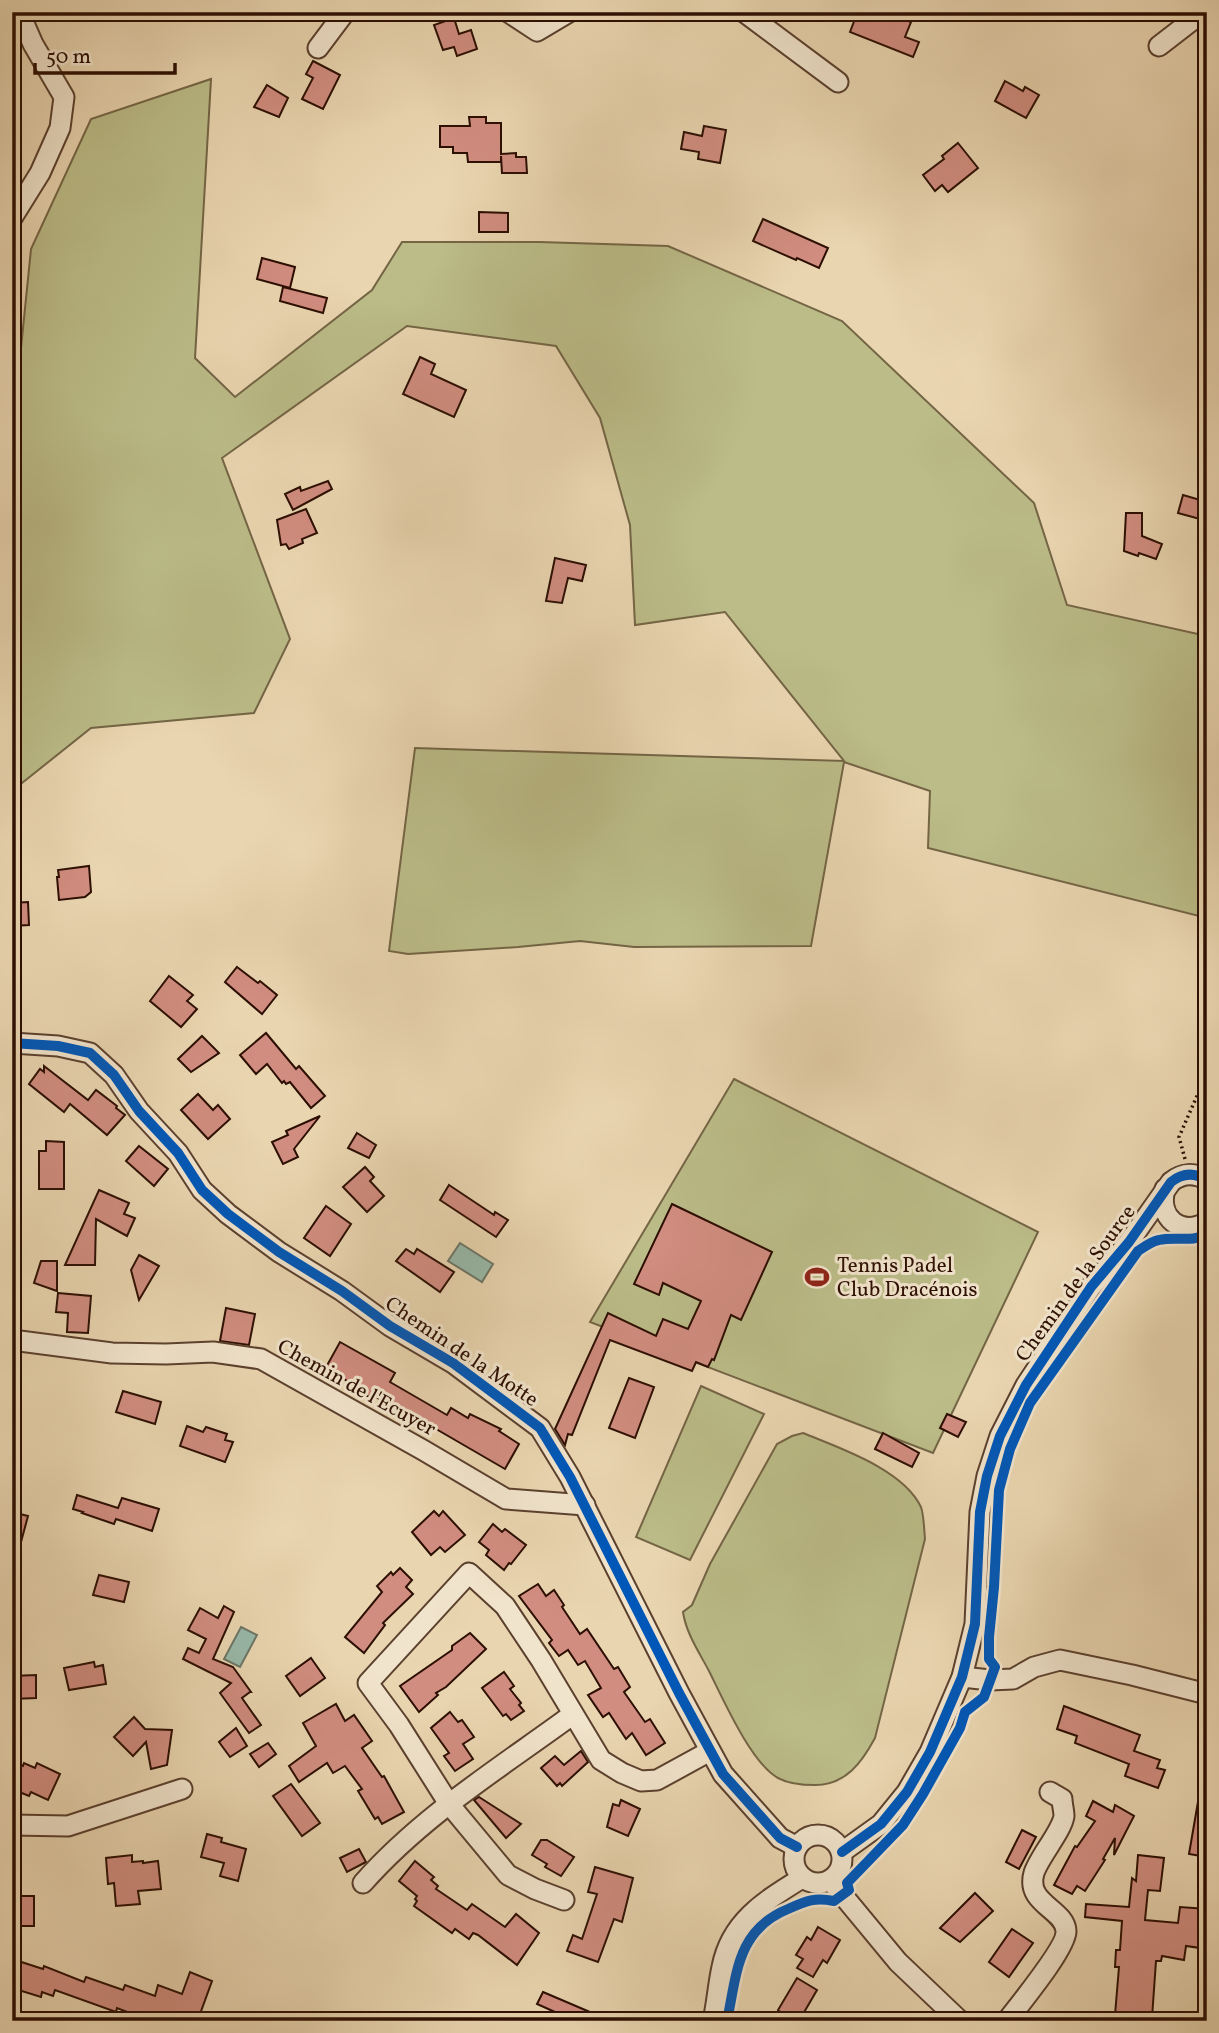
<svg xmlns="http://www.w3.org/2000/svg" width="1219" height="2033" viewBox="0 0 1219 2033" font-family="Vollkorn,serif">
<style>
.green{fill:#bbbc88;stroke:#746545;stroke-width:2}
.water{fill:#97b9a9;stroke:#6c7566;stroke-width:2}
.building{fill:#d18d80;stroke:#2c0e02;stroke-width:2}
.lines{fill:none;stroke-linecap:round;stroke-linejoin:round}
.minor-casing{stroke:#5b402e;stroke-width:23}
.path{stroke:#2c0e02;stroke-width:3.5;stroke-dasharray:2 3.5;stroke-linecap:butt}
.minor{stroke:#f1e4cc;stroke-width:19}
.cycleway-casing{stroke:#f1e4cc;stroke-width:15}
.cycleway{stroke:#0057b8;stroke-width:10}
.labels{text-anchor:middle;stroke-width:6;stroke-linejoin:round;paint-order:stroke}
.poi-label{font-size:21px;fill:#2c0e02;stroke:#f1e4cc;text-anchor:start}
.street-label{font-size:21px;fill:#2c0e02;stroke:#f1e4cc}
</style>
<rect width="100%" height="100%" fill="#e9d5b0"/>
<filter id="stains"><feTurbulence type="fractalNoise" baseFrequency=".00286" numOctaves="4"/><feColorMatrix values="0 0 0 0 .2 0 0 0 0 .09 0 0 0 0 .02 0 0 0 .5 -.17"/></filter>
<radialGradient id="worn" r=".72"><stop offset=".6" stop-color="#630" stop-opacity="0"/><stop offset="1" stop-color="#630" stop-opacity=".3"/></radialGradient>
<g class="green">
<polygon points="211,79 195,358 235,397 372,290 402,242 540,242 668,246 842,321 1034,503 1067,605 1207,636 1207,918 928,848 930,791 844,762 811,946 634,947 580,941 518,947 408,954 389,951 415,748 844,761 725,612 635,625 630,525 600,418 556,346 407,326 222,458 290,639 254,713 91,728 12,791 12,358 21,348 31,249 91,119"/>
<polygon points="734,1079 1038,1232 933,1453 590,1322"/>
<polygon points="701,1386 764,1414 690,1560 636,1537"/>
<path d="M803 1433C839 1448 903 1469 921 1507 924 1516 924 1529 925 1539L875 1738C862 1762 846 1785 815 1785 803 1785 789 1784 778 1778 751 1763 723 1699 709 1671 699 1652 686 1633 683 1612L692 1605 710 1564 777 1444 792 1436Z"/>
</g>
<g class="water">
<polygon points="460,1243 493,1264 482,1282 448,1261"/>
<polygon points="241,1627 257,1635 240,1667 224,1659"/>
</g>
<g class="building">
<polygon points="861,12 886,12 911,22 905,37 919,42 913,57 850,32 855,19 858,20"/>
<polygon points="454,18 459,34 471,30 477,49 457,56 454,47 443,50 434,25"/>
<polygon points="313,61 340,75 323,109 302,99 313,78 306,74"/>
<polygon points="1005,81 1023,91 1025,87 1039,95 1026,118 995,101"/>
<polygon points="267,85 288,98 279,117 254,107"/>
<polygon points="469,117 486,117 486,123 501,123 501,154 516,153 516,157 526,157 527,173 502,173 501,156 501,162 468,162 467,153 453,153 453,147 440,147 440,126 470,126"/>
<polygon points="704,126 726,130 720,163 698,159 699,152 681,149 684,132 702,136"/>
<polygon points="958,143 978,168 948,192 942,185 935,191 923,175 944,159 942,156"/>
<polygon points="479,212 508,213 508,232 479,232"/>
<polygon points="763,219 828,248 819,268 797,258 796,260 753,241"/>
<polygon points="262,258 295,267 290,288 257,279"/>
<polygon points="283,287 327,298 323,313 280,301"/>
<polygon points="420,357 435,364 431,374 466,390 454,417 403,394"/>
<polygon points="328,481 332,489 293,510 285,494 300,487 301,491"/>
<polygon points="1183,495 1207,502 1207,521 1178,513"/>
<polygon points="306,509 317,533 302,539 303,543 289,549 286,544 281,545 277,520"/>
<polygon points="1126,513 1142,513 1142,536 1162,544 1156,559 1139,553 1138,556 1124,551"/>
<polygon points="555,558 586,565 582,581 568,578 562,603 546,601"/>
<polygon points="89,866 91,892 85,897 59,900 57,877 59,877 58,870"/>
<polygon points="28,902 29,925 12,926 12,903"/>
<polygon points="237,967 258,983 260,981 277,995 262,1014 225,982"/>
<polygon points="169,976 193,995 187,1001 197,1009 181,1027 150,1001"/>
<polygon points="266,1033 296,1069 299,1066 325,1096 311,1108 290,1082 286,1084 284,1081 282,1083 267,1064 256,1074 240,1055"/>
<polygon points="202,1036 219,1053 191,1072 178,1059"/>
<polygon points="44,1066 88,1100 96,1090 117,1106 116,1108 125,1115 107,1135 70,1104 64,1112 29,1084 40,1069 44,1072"/>
<polygon points="198,1094 213,1110 218,1105 230,1119 208,1139 181,1110"/>
<polygon points="320,1116 294,1149 298,1157 283,1164 272,1142 288,1135 286,1131"/>
<polygon points="357,1133 376,1145 369,1158 348,1148"/>
<polygon points="46,1141 64,1142 64,1189 39,1189 39,1151 46,1151"/>
<polygon points="139,1146 168,1169 154,1186 126,1161"/>
<polygon points="365,1167 374,1177 370,1181 384,1196 367,1212 343,1187"/>
<polygon points="449,1185 494,1215 495,1212 508,1220 496,1237 440,1200"/>
<polygon points="99,1190 129,1203 124,1214 135,1218 127,1236 96,1219 95,1265 65,1265"/>
<polygon points="672,1204 772,1252 741,1320 731,1315 714,1360 712,1359 708,1367 696,1362 692,1371 610,1340 572,1435 568,1434 565,1445 555,1429 608,1313 656,1336 663,1319 688,1329 701,1301 663,1283 659,1295 634,1284"/>
<polygon points="326,1206 351,1224 330,1256 304,1238"/>
<polygon points="406,1249 414,1254 417,1249 454,1272 440,1292 396,1261"/>
<polygon points="139,1255 159,1266 139,1300 131,1270"/>
<polygon points="41,1261 57,1261 57,1291 34,1283"/>
<polygon points="58,1293 91,1296 88,1333 67,1332 68,1313 56,1312"/>
<polygon points="226,1308 255,1314 249,1345 220,1341"/>
<polygon points="340,1342 395,1373 390,1382 447,1415 451,1408 468,1418 470,1414 501,1429 499,1431 519,1444 505,1469 424,1422 422,1425 371,1394 369,1397 351,1387 353,1384 325,1369"/>
<polygon points="629,1378 654,1387 635,1438 609,1428"/>
<polygon points="123,1391 161,1402 155,1424 116,1412"/>
<polygon points="947,1414 966,1422 958,1437 940,1428"/>
<polygon points="187,1426 203,1432 206,1427 227,1434 225,1440 233,1442 225,1462 180,1446"/>
<polygon points="883,1433 919,1453 912,1467 875,1449"/>
<polygon points="77,1495 118,1508 122,1498 159,1509 152,1531 116,1519 114,1524 82,1513 83,1512 73,1509"/>
<polygon points="434,1511 439,1516 443,1511 465,1535 445,1552 440,1547 431,1555 412,1532"/>
<polygon points="12,1512 28,1516 17,1557 12,1557"/>
<polygon points="493,1524 502,1532 505,1529 526,1545 511,1564 509,1563 504,1570 486,1555 489,1550 479,1542"/>
<polygon points="400,1568 412,1580 406,1587 413,1594 383,1623 385,1625 364,1653 345,1637 382,1592 377,1586 391,1572 393,1575"/>
<polygon points="99,1575 129,1582 124,1602 93,1595"/>
<polygon points="538,1584 546,1596 554,1590 564,1605 562,1607 580,1634 587,1629 614,1669 618,1667 630,1687 624,1692 645,1722 650,1719 665,1743 646,1755 632,1733 626,1739 609,1713 603,1717 588,1695 601,1688 585,1661 578,1665 568,1650 559,1656 549,1643 552,1640 519,1596"/>
<polygon points="224,1606 234,1612 213,1659 233,1667 251,1692 250,1692 242,1698 261,1725 249,1733 220,1693 231,1683 183,1659 188,1648 199,1653 206,1639 188,1630 200,1608 218,1618"/>
<polygon points="470,1633 486,1649 446,1687 436,1693 438,1695 419,1712 400,1686 452,1650 452,1646"/>
<polygon points="311,1658 325,1678 300,1696 286,1676"/>
<polygon points="94,1662 95,1667 103,1665 106,1684 69,1690 64,1668"/>
<polygon points="504,1672 514,1686 510,1689 521,1703 519,1705 524,1711 511,1720 506,1714 503,1716 482,1688"/>
<polygon points="36,1675 36,1698 12,1699 12,1676"/>
<polygon points="336,1704 345,1721 354,1715 372,1741 362,1748 382,1777 384,1776 404,1812 382,1824 378,1817 375,1819 358,1791 362,1789 345,1766 333,1773 327,1763 299,1782 289,1766 316,1746 303,1723"/>
<polygon points="1064,1706 1140,1735 1134,1751 1160,1760 1157,1768 1165,1770 1158,1788 1125,1776 1129,1764 1075,1743 1077,1736 1057,1729"/>
<polygon points="450,1712 458,1722 462,1720 474,1737 463,1744 473,1759 455,1771 444,1756 449,1753 431,1728"/>
<polygon points="134,1717 145,1729 172,1730 167,1765 151,1769 146,1742 133,1756 114,1737"/>
<polygon points="236,1728 247,1746 230,1757 219,1742"/>
<polygon points="268,1743 276,1754 259,1767 250,1754"/>
<polygon points="581,1751 588,1762 562,1786 560,1783 557,1786 541,1768 555,1756 564,1765"/>
<polygon points="12,1761 23,1766 24,1763 35,1768 37,1763 60,1774 48,1800 31,1792 29,1796 12,1789"/>
<polygon points="291,1784 320,1823 302,1836 273,1796"/>
<polygon points="1199,1796 1207,1796 1207,1857 1189,1854"/>
<polygon points="479,1797 521,1824 506,1838 474,1800"/>
<polygon points="621,1800 640,1809 628,1836 607,1827 613,1804 619,1806"/>
<polygon points="1093,1801 1113,1812 1115,1805 1134,1816 1114,1855 1115,1838 1103,1859 1105,1860 1085,1891 1077,1886 1072,1894 1054,1885 1075,1846 1077,1847 1095,1821 1086,1816"/>
<polygon points="1022,1830 1036,1837 1019,1869 1006,1862"/>
<polygon points="207,1834 222,1838 221,1842 246,1849 238,1881 220,1876 224,1863 201,1857"/>
<polygon points="541,1840 547,1840 574,1857 561,1876 545,1867 547,1864 532,1855"/>
<polygon points="359,1849 366,1862 347,1872 340,1858"/>
<polygon points="132,1855 132,1862 143,1861 143,1863 158,1861 161,1889 138,1891 140,1904 116,1906 114,1883 108,1884 106,1858"/>
<polygon points="1138,1855 1164,1858 1160,1891 1148,1890 1145,1920 1178,1923 1180,1907 1207,1909 1207,1949 1186,1946 1184,1960 1162,1956 1161,1961 1156,1961 1152,2018 1115,2015 1119,1967 1115,1967 1116,1950 1120,1950 1122,1921 1085,1917 1086,1904 1129,1907 1132,1878 1136,1881"/>
<polygon points="415,1861 434,1877 431,1880 438,1886 436,1889 467,1910 472,1904 505,1927 516,1914 539,1933 517,1965 478,1935 473,1933 469,1939 455,1929 452,1933 414,1906 417,1901 415,1899 417,1896 399,1881"/>
<polygon points="595,1867 633,1878 622,1922 614,1919 598,1962 567,1951 573,1935 582,1939 597,1894 588,1892"/>
<polygon points="975,1893 993,1911 960,1942 940,1928"/>
<rect x="12" y="1896" width="22" height="30"/>
<polygon points="818,1927 840,1940 827,1963 823,1960 813,1977 797,1968 803,1959 796,1955 807,1937 811,1940"/>
<polygon points="1012,1929 1033,1943 1009,1977 989,1962"/>
<polygon points="12,1959 43,1969 44,1966 84,1982 86,1977 123,1990 125,1985 155,1996 158,1985 182,1994 190,1972 212,1981 200,2014 196,2013 194,2021 151,2021 117,2008 116,2012 55,1990 53,1996 42,1992 41,1997 12,1988"/>
<polygon points="797,1978 817,1990 799,2021 775,2021 780,2012 778,2010"/>
<polygon points="543,1992 611,2021 575,2021 537,2004"/>
</g>
<g class="lines">
<g class="minor-casing">
<g id="minor">
<polyline points="508,12 537,31 569,12"/>
<polyline points="744,12 838,82"/>
<polyline points="1159,46 1203,12"/>
<polyline points="318,48 345,12"/>
<polyline points="12,218 40,173 60,128 64,97 33,44 19,12"/>
<polyline points="12,1043 58,1046 90,1053 114,1075 139,1111 178,1153 202,1190 228,1214 279,1252 342,1291 390,1326 453,1363 540,1428 570,1477 679,1693 723,1774 780,1838 797,1847"/>
<path d="M1165 1189C1157 1218 1181 1237 1207 1222"/>
<polyline points="12,1340 112,1353 166,1354 213,1352 261,1359 423,1450 506,1499 585,1505"/>
<polyline points="962,1677 990,1680 1013,1679 1034,1667 1060,1660 1132,1675 1207,1694"/>
<polyline points="12,1825 68,1826 182,1789"/>
<circle cx="818" cy="1859" r="24"/>
<path d="M842 1852 881 1824 907 1792 930 1752 962 1677 975 1624 980 1512 987 1476 1000 1436 1026 1385 1091 1287 1129 1242 1171 1182C1182 1173 1194 1172 1207 1180"/>
<polyline points="831,1881 898,1962 960,2021"/>
<path d="M363 1883C422 1816 501 1767 572 1715"/>
<polyline points="564,1900 535,1889 508,1875 449,1804 399,1725 368,1683 469,1573 505,1606 541,1660 601,1760 622,1773 641,1781 657,1780 710,1751"/>
<polyline points="12,2019 16,2021"/>
<path d="M713 2021C717 2003 718 1985 722 1967 731 1921 765 1901 802 1878"/>
<path d="M1007 2021C1019 2005 1067 1947 1066 1931 1065 1909 1025 1904 1034 1873 1039 1857 1062 1831 1064 1816 1064 1811 1062 1804 1062 1799L1050 1792"/>
</g>
</g>
<polyline class="path" points="1185,1159 1179,1137 1207,1073"/>
<use href="#minor" class="minor"/>
<g class="cycleway-casing">
<g id="cycleway">
<polyline points="12,1043 58,1046 90,1053 114,1075 139,1111 178,1153 202,1190 228,1214 279,1252 342,1291 390,1326 453,1363 540,1428 570,1477 679,1693 723,1774 780,1838 797,1847"/>
<path d="M842 1852 881 1824 907 1792 930 1752 962 1677 975 1624 980 1512 987 1476 1000 1436 1026 1385 1091 1287 1129 1242 1171 1182C1182 1173 1194 1172 1207 1180"/>
<path d="M727 2021C737 1973 737 1930 788 1909 806 1901 814 1897 834 1901L849 1890 847 1883 903 1825 923 1794 960 1728 965 1712 984 1697 995 1667 989 1659V1637L994 1587 999 1490 1010 1449 1030 1403 1138 1251C1144 1247 1152 1241 1159 1240 1176 1236 1192 1243 1207 1234"/>
</g>
</g>
<use href="#cycleway" class="cycleway"/>
</g>
<defs>
<g id="stadium-bare" transform="scale(1.89)"><path d="M0-5a6.5 5 0 1 0 0 10a6.5 5 0 1 0 0-10ZM-3.5-1.8h7v3.6h-7Z" fill="#8f2418" stroke="#f1e4cc" stroke-width="2.5" paint-order="stroke"/></g>
</defs>
<g fill-rule="evenodd">
<use href="#stadium-bare" x="817" y="1277"/>
</g>
<g class="labels">
<g class="poi-label">
<text x="837" y="1272">Tennis Padel<tspan x="837" dy="24">Club Dracénois</tspan></text>
</g>
<g class="street-label">
<text transform="translate(1075 1283) rotate(-54)" y="7">Chemin de la Source</text>
<text transform="translate(462 1351) rotate(34)" y="7">Chemin de la Motte</text>
<text transform="translate(357 1387) rotate(29)" y="7">Chemin de l'Ecuyer</text>
</g>
</g>
<rect width="1219" height="2033" fill="none" stroke="#e9d5b0" stroke-width="42"/>
<rect x="14" y="14" width="1191" height="2005" fill="none" stroke="#2c0e02" stroke-width="3.5"/>
<rect x="21" y="21" width="1177" height="1991" fill="none" stroke="#2c0e02" stroke-width="2"/>
<path d="M35 63v10h140v-10" fill="none" stroke="#2c0e02" stroke-width="3.5"/>
<text x="46" y="63" font-size="21" fill="#2c0e02" stroke="#f1e4cc" stroke-width="5" paint-order="stroke">50 m</text>
<rect width="100%" height="100%" filter="url(#stains)"/>
<rect width="100%" height="100%" fill="url(#worn)"/>
</svg>
